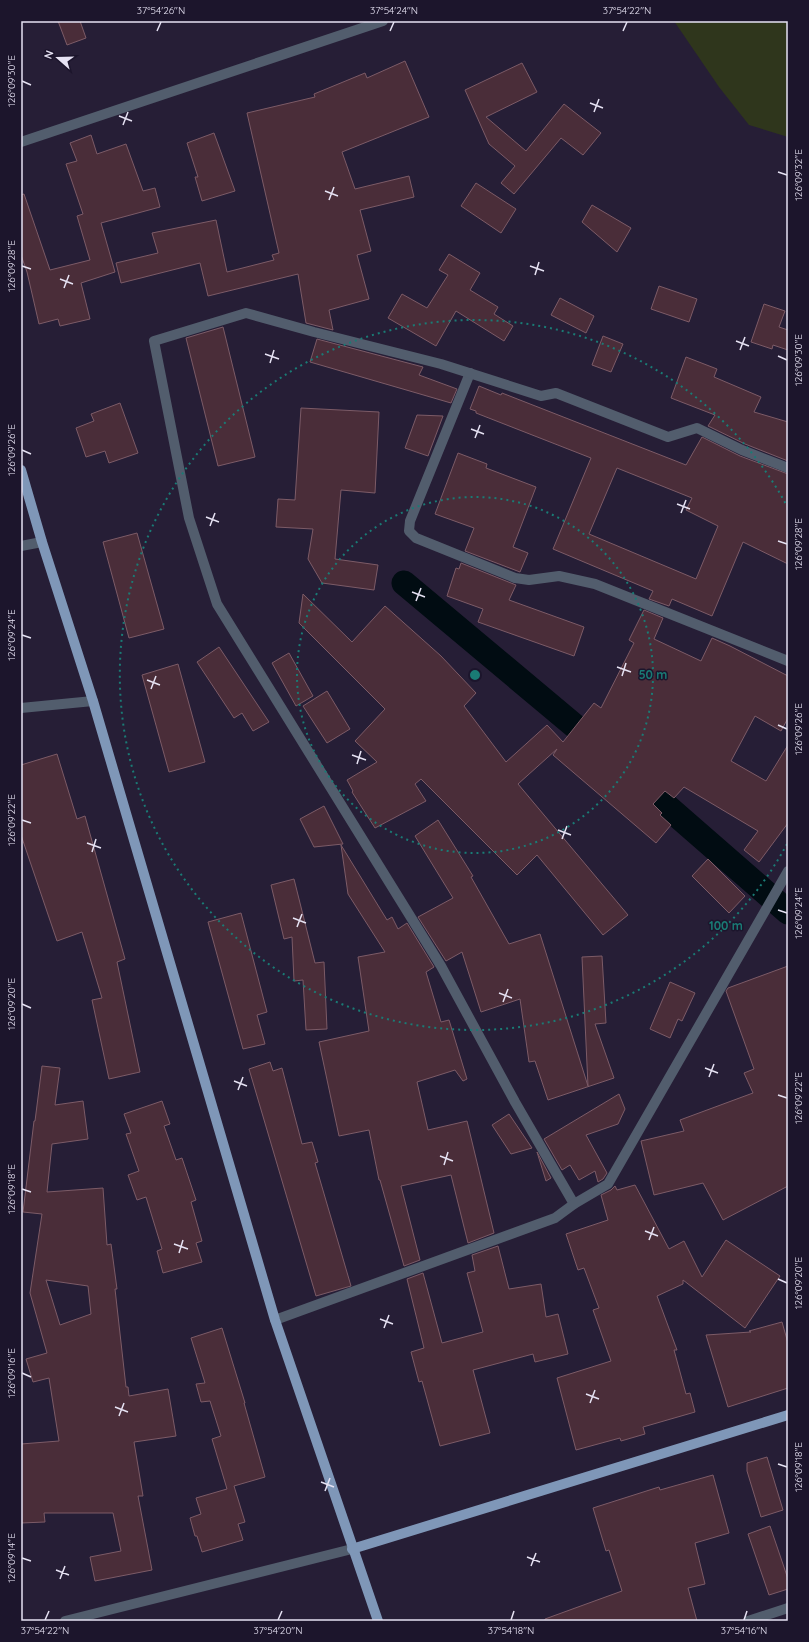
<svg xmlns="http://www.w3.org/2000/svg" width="809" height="1642" viewBox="0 0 809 1642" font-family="Quicksand,sans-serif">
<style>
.green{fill:#2f361c}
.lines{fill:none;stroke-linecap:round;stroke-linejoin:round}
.canal{stroke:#010c12;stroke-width:25}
.building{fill:#4a2d39;stroke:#7c5b67;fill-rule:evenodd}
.minor{stroke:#525d6d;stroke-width:10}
.major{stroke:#7f97b8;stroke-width:10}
.ticks{fill:none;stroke:#e6e2f3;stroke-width:1.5}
.ring{fill:none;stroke:#1a7b75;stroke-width:2;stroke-dasharray:2 4}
.centre{fill:#1a7b75;stroke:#1c152c;stroke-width:2}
.ring-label{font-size:12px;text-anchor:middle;font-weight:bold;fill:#1a7b75;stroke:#1c152c;stroke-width:3;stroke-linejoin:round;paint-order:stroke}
.neatline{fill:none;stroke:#e6e2f3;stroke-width:1.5}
.ticks-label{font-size:10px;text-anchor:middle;fill:#e6e2f3}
</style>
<rect width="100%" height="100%" fill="#261e36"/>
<polygon class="green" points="674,21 788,21 788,137 749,125 719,87"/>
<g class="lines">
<g class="canal">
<polyline points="404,583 601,748"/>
<polyline points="632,776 788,912"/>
</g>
</g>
<g class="building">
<polygon points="58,21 80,21 86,38 67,45"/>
<polygon points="405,61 429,117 342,152 355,189 409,176 414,197 360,210 371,251 357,255 369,299 329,310 333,330 306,323 298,274 208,296 200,263 121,283 116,263 158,253 152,233 216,220 227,272 274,260 272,255 279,253 247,113 315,97 314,94 365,73 367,78"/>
<polygon points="522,63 537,92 486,117 526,151 564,104 601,133 583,155 561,138 514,194 501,183 515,166 489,144 465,90"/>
<polygon points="214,133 235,191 202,201 195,177 198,177 187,143"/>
<polygon points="91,135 97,154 126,144 143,191 155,188 160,207 101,223 115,272 81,283 90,319 60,326 58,319 39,324 27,272 21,255 21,195 24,194 50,270 90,260 77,216 83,214 66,164 77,161 70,143"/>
<polygon points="476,183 516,209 501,233 461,206"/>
<polygon points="592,205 631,228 617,252 582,222"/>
<polygon points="449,254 480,273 470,290 498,307 494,314 513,326 504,341 456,311 436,346 388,318 402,294 427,308 448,275 439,270"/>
<polygon points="659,286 697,299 689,322 651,309"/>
<polygon points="560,298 594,316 586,333 551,315"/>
<polygon points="764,304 785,311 779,327 788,330 788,350 773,345 772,349 751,342"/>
<polygon points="223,327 255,457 218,466 186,338"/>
<polygon points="603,336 623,344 611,372 592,365"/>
<polygon points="317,339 423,367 419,375 457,389 451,403 310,362"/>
<polygon points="686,357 717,369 714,377 761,397 754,412 788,422 788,461 745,444 708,426 715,415 671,398"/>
<path d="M479 386 501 395 502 393 686 465 702 437 740 456 788 474V564L743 542 712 616 672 599 669 606 649 599 653 591 553 549 591 458 476 413V411L470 409ZM617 468 692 498 686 510 718 526 696 579 589 534Z"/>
<polygon points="120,403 138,453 109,463 105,451 86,457 76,428 94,421 91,414"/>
<polygon points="301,408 379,412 375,493 341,490 335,559 378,565 374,590 322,583 308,559 313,529 276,527 278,499 295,500"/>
<polygon points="417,415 443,416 428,456 405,448"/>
<polygon points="458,453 487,464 486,468 536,487 513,547 528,553 520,572 465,551 474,528 435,514"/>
<polygon points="137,533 164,629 129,638 103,542"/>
<polygon points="461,563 516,585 509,600 584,627 574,656 478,622 483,609 447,596 456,568 459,569"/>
<polygon points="303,594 352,642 385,606 441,656 476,693 464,706 506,762 547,725 563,742 594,703 601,708 634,643 629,640 644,610 663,618 654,639 701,661 712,638 730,646 788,676 788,718 781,731 755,716 731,761 766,781 788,745 788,823 759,862 744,850 758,831 684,787 674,798 665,791 653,804 662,813 660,815 671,825 656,843 553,755 557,749 518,784 628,915 603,935 537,855 517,875 421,779 415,784 426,801 375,828 352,792 353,791 347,780 377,762 355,741 385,709 299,623"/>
<polygon points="219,647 269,722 253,731 242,713 234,718 197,662"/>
<polygon points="289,653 313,696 296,706 272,663"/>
<polygon points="178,664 205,762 169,772 142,675"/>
<polygon points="327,691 350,729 327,743 303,706"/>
<polygon points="57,754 77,819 85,816 125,959 117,962 140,1072 109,1079 92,1000 102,998 82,932 57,941 21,835 21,765"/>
<polygon points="324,806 343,844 314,847 300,819"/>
<polygon points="438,820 473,876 471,877 509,944 540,934 588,1086 582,957 602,956 606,1023 595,1024 614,1078 548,1100 535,1061 529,1062 520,999 481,1012 462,952 446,961 418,917 453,898 415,836"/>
<polygon points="341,845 387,920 392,917 398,929 407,923 434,967 426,972 441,1022 449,1020 467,1079 463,1081 455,1070 417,1082 428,1130 467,1121 494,1233 468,1243 451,1175 401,1186 420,1260 404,1266 380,1180 379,1180 369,1130 339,1136 319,1042 369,1031 358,957 385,952 348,894"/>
<polygon points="708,859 745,896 729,913 692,876"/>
<polygon points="294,879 315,963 324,962 327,1029 306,1030 303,980 294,981 292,937 284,939 271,885"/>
<polygon points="241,913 267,1012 257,1015 265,1044 243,1049 208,922"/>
<polygon points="788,966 788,1186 723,1220 703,1183 654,1195 641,1141 684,1131 680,1120 753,1093 744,1073 754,1069 726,991 728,988"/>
<polygon points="670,982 695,993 682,1021 678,1019 670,1038 650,1029"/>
<polygon points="270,1062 273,1071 282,1068 302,1144 312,1142 318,1162 315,1163 351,1286 316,1296 249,1069"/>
<path d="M42 1066 60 1068 55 1105 83 1101 88 1139 52 1144 47 1192 103 1188 107 1245 111 1244 117 1289H115L126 1387H128L129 1396 168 1389 176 1436 134 1442 143 1496H138L152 1570 95 1581 90 1557 121 1551 113 1513H44L45 1522 21 1523V1444L59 1441 49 1378 33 1382 26 1359 47 1353 30 1293 42 1214 23 1212 34 1121H35ZM46 1280 88 1286 91 1314 60 1325Z"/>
<polygon points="619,1094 625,1109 618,1124 586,1135 607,1173 603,1179 598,1182 595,1171 579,1180 570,1165 562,1170 544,1139"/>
<polygon points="162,1101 170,1124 164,1126 176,1160 182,1158 196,1200 191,1202 202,1241 196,1243 202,1262 163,1273 157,1251 162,1249 146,1197 137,1200 128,1175 139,1171 126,1134 131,1133 124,1114"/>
<polygon points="509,1114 532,1148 511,1154 492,1125"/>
<polygon points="537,1152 551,1178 546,1181"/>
<polygon points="635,1185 669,1249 684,1241 702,1277 726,1240 780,1276 745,1328 683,1280 683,1284 657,1296 677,1350 674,1350 686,1394 690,1393 695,1412 643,1427 645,1434 621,1441 620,1438 576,1450 557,1378 611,1361 593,1310 599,1308 584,1268 578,1270 566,1234 608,1220 601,1195 611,1190 615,1186 617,1190"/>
<polygon points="498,1246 509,1289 541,1284 546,1317 558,1314 568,1354 535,1362 533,1354 473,1370 490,1433 440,1446 422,1381 419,1382 411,1352 424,1348 407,1279 423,1273 442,1343 483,1332 467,1273 475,1271 472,1255"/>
<polygon points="782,1322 788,1343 788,1388 728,1407 706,1335 751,1332 749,1331"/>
<polygon points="222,1328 245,1403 244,1403 265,1477 234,1486 245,1522 238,1524 243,1540 202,1552 197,1536 195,1536 190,1518 201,1514 196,1498 227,1489 212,1439 221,1436 210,1401 201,1402 196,1384 205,1383 191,1338"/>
<polygon points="767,1457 783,1510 761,1517 747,1471 747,1463"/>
<polygon points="713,1475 729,1533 695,1543 705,1584 688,1588 697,1621 545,1621 545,1619 622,1591 609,1550 606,1551 593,1508 659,1487 660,1490"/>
<polygon points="770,1526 788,1579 788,1589 769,1595 748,1534"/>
</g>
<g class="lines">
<g class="minor">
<polyline points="21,142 383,21"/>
<polyline points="470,373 410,521 409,531 416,538 515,578 529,580 559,576 595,584 788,661"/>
<polyline points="21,546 42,542"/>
<polyline points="21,708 93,701"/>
<polyline points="574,1204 515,1102 441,966 217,604 189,518 154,341 246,313 314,332 441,364 541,396 556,393 668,437 697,428 742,450 788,468"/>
<polyline points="275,1320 555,1218 574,1204 608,1184 788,871"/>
<polyline points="65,1621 352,1549"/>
<polyline points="748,1621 788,1608"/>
</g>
<g class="major">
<polyline points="21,470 42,542 93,701 275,1320 378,1621"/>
<polyline points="352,1549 788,1415"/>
</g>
</g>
<path class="ticks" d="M157 31 161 22M390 31 394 22M623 31 627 22M22 81 31 85M590 103 603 108M594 112 599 99M119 116 132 121M123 125 128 112M778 172 787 175M325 191 338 196M329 200 334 187M22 266 31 269M530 266 544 271M535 275 539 262M60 279 73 284M64 288 69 275M736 341 749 346M740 350 745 337M265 354 279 359M778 356 787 360M270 363 274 350M471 429 484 434M475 438 480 425M22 450 31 454M677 504 690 509M681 513 686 500M206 517 219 522M210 526 215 513M778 541 787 544M412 592 425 597M416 601 421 588M22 635 31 638M617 667 631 672M622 676 626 663M147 680 160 685M151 689 156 676M778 725 787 729M352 755 366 760M357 764 361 751M22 820 31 823M558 830 571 835M562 839 567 826M87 843 101 848M92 852 96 839M778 910 787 913M293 918 306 923M297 927 302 914M499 993 512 998M503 1002 508 989M22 1004 31 1008M705 1068 718 1073M709 1077 714 1064M234 1081 247 1086M238 1090 243 1077M778 1095 787 1098M440 1156 453 1161M444 1165 448 1152M22 1189 31 1192M645 1231 658 1236M649 1240 654 1227M174 1244 188 1249M179 1253 183 1240M778 1279 787 1283M380 1319 393 1324M384 1328 389 1315M22 1373 31 1377M586 1394 599 1399M590 1403 595 1390M115 1407 128 1412M119 1416 124 1403M778 1464 787 1467M321 1482 334 1487M325 1491 330 1478M527 1557 540 1562M22 1558 31 1561M531 1566 536 1553M56 1570 69 1575M60 1579 65 1566M45 1620 49 1611M278 1620 282 1611M511 1620 514 1611M744 1620 747 1611"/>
<g class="ring">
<circle cx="475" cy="675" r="178"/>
<path d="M787 844A355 355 0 1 1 787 506"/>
</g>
<circle cx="475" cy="675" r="6" class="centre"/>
<g class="ring-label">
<text x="653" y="679">50 m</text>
<text x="726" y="930">100 m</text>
</g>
<rect width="809" height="1642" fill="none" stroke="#1c152c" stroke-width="44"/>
<g transform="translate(58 58) rotate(290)" stroke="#1c152c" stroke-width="3" paint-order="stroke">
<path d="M0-3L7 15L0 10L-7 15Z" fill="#e6e2f3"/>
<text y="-6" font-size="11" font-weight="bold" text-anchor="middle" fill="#e6e2f3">N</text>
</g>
<rect x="22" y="22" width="765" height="1598" class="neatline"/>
<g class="ticks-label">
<text x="161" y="14">37°54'26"N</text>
<text x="394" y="14">37°54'24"N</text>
<text x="627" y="14">37°54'22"N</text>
<text transform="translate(11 81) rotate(-90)" y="4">126°09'30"E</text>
<text transform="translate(798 175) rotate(-90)" y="4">126°09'32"E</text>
<text transform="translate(11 266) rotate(-90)" y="4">126°09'28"E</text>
<text transform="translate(798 360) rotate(-90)" y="4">126°09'30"E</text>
<text transform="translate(11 450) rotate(-90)" y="4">126°09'26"E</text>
<text transform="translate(798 544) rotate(-90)" y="4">126°09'28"E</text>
<text transform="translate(11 635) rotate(-90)" y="4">126°09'24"E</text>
<text transform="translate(798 729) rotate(-90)" y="4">126°09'26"E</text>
<text transform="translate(11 820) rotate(-90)" y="4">126°09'22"E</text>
<text transform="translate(798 913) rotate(-90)" y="4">126°09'24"E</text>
<text transform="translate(11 1004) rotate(-90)" y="4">126°09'20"E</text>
<text transform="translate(798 1098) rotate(-90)" y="4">126°09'22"E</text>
<text transform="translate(11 1189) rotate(-90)" y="4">126°09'18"E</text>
<text transform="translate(798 1283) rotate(-90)" y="4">126°09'20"E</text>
<text transform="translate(11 1373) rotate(-90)" y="4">126°09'16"E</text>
<text transform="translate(798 1467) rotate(-90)" y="4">126°09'18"E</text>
<text transform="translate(11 1558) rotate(-90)" y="4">126°09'14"E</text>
<text x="45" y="1634">37°54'22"N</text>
<text x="278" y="1634">37°54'20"N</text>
<text x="511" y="1634">37°54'18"N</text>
<text x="744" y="1634">37°54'16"N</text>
</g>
</svg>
